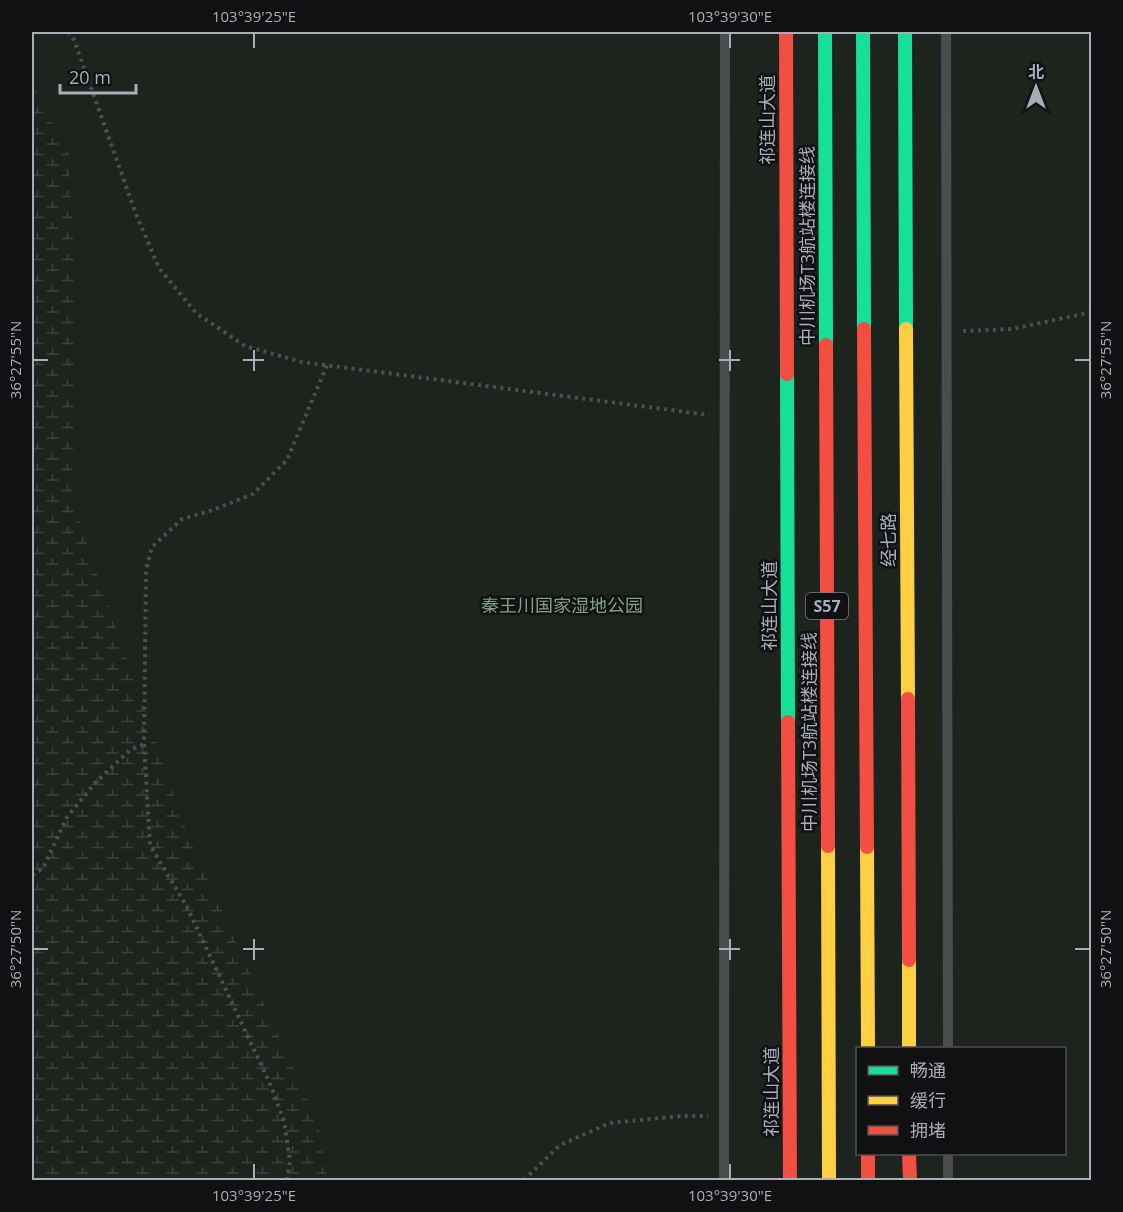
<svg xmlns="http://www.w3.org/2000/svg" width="1123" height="1212" viewBox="0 0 1123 1212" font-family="'Open Sans','Noto Sans SC',sans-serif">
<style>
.green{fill:#1d241e;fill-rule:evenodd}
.wetland{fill:url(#wetland-marsh)}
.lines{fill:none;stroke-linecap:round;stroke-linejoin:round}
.path{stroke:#4d4e52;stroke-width:4;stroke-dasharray:3 4.5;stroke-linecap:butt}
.lane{stroke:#4b4c50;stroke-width:10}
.fast{stroke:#16e098;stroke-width:14}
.slow{stroke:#ffcf43;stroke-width:14}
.jam{stroke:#f24e42;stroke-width:14}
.ticks{fill:none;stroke:#a8adb8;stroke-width:2}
.labels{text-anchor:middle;stroke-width:5;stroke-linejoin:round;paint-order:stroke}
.shield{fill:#111113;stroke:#7b7e86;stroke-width:1.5}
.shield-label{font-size:16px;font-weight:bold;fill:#a8adb8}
.street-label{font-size:18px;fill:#a8adb8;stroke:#111113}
.park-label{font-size:18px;fill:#7fa381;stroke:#111113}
.neatline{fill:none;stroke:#a8adb8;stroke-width:2}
.ticks-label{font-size:15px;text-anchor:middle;fill:#a8adb8}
</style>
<defs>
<pattern id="wetland-marsh" width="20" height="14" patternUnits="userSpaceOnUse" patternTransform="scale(1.5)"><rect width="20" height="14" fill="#1d241e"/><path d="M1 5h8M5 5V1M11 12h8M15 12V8" fill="none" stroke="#3b413d"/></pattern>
</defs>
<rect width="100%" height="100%" fill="#171717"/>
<path class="green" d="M32 32H1091V1180H32ZM858 1048H1064V1154H858Z"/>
<polygon class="wetland" points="32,84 68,153 76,285 72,501 190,841 318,1123 327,1180 32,1180"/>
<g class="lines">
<g class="path">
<polyline points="68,32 74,40 136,214 159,268 196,313 245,346 302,362 709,415"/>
<polyline points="963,331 1012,329 1092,312"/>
<polyline points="32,875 43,868 67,817 96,782 130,750 144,744"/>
<polyline points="287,1180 290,1161 284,1121 271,1086 187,907 150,845 144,744 146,570 152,547 182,519 210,511 253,494 287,460 327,365"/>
<polyline points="524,1180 560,1145 610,1123 682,1116 708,1116"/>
</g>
<g class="lane">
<polyline points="946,32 948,1048"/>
<polyline points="948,1154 948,1180"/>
<polyline points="724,1180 725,32"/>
</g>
<g class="fast">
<polyline points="825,32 826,345"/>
<polyline points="863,32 864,329"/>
<polyline points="905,32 906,329"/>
<polyline points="787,374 788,722"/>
</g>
<g class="slow">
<polyline points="906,329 908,699"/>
<polyline points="828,846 829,1180"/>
<polyline points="867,847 868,1048"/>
<polyline points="909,960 909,1048"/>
</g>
<g class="jam">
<polyline points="786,32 787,374"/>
<polyline points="864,329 867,847"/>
<polyline points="826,345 828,846"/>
<polyline points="908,699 909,960"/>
<polyline points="788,722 790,1180"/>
<polyline points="868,1154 868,1180"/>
<polyline points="909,1154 910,1180"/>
</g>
</g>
<path class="ticks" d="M254 33V48M730 33V48M254 350V371M730 350V371M33 360H48M243 360H264M719 360H740M1075 360H1090M254 939V960M730 939V960M33 949H48M243 949H264M719 949H740M1075 949H1090M254 1164V1179M730 1164V1179"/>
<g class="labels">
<rect class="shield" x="806" y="593" width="42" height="26" rx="4.5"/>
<g class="shield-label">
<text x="827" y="612">S57</text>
</g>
<g class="street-label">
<text transform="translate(768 120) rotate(-90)" y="6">祁连山大道</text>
<text transform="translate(808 246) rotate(-90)" y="6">中川机场T3航站楼连接线</text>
<text transform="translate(889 540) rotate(-90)" y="6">经七路</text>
<text transform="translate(770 606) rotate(-90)" y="6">祁连山大道</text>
<text transform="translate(810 732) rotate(-90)" y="6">中川机场T3航站楼连接线</text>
<text transform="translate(772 1092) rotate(-90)" y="6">祁连山大道</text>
</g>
<g class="park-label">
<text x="562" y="612">秦王川国家湿地公园</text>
</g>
</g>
<rect width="1123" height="1212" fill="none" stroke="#111113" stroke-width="66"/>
<rect x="856" y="1047" width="210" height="108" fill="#111113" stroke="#4d4f55" stroke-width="1.5"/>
<rect x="868" y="1066" width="30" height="9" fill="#16e098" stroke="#4d4f55" stroke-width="1.5"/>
<text x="910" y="1077" font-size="18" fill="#a8adb8">畅通</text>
<rect x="868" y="1096" width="30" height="9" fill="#ffcf43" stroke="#4d4f55" stroke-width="1.5"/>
<text x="910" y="1107" font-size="18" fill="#a8adb8">缓行</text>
<rect x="868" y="1126" width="30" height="9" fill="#f24e42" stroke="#4d4f55" stroke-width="1.5"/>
<text x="910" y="1137" font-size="18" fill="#a8adb8">拥堵</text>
<g transform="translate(1036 87)" stroke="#111113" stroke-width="4.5" paint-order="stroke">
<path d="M0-4.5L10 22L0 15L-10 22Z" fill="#a8adb8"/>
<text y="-9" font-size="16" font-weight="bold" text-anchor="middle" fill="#a8adb8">北</text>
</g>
<path d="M60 84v9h76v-9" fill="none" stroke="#a8adb8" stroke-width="3"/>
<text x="69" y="84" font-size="18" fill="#a8adb8" stroke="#111113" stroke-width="4.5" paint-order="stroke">20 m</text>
<rect x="33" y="33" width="1057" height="1146" class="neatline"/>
<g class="ticks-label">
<text x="254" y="22">103°39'25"E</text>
<text x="730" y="22">103°39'30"E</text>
<text transform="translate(16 360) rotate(-90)" y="5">36°27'55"N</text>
<text transform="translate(1106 360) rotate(-90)" y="5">36°27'55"N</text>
<text transform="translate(16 949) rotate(-90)" y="5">36°27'50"N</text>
<text transform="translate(1106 949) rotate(-90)" y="5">36°27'50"N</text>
<text x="254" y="1201">103°39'25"E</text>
<text x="730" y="1201">103°39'30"E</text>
</g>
</svg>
